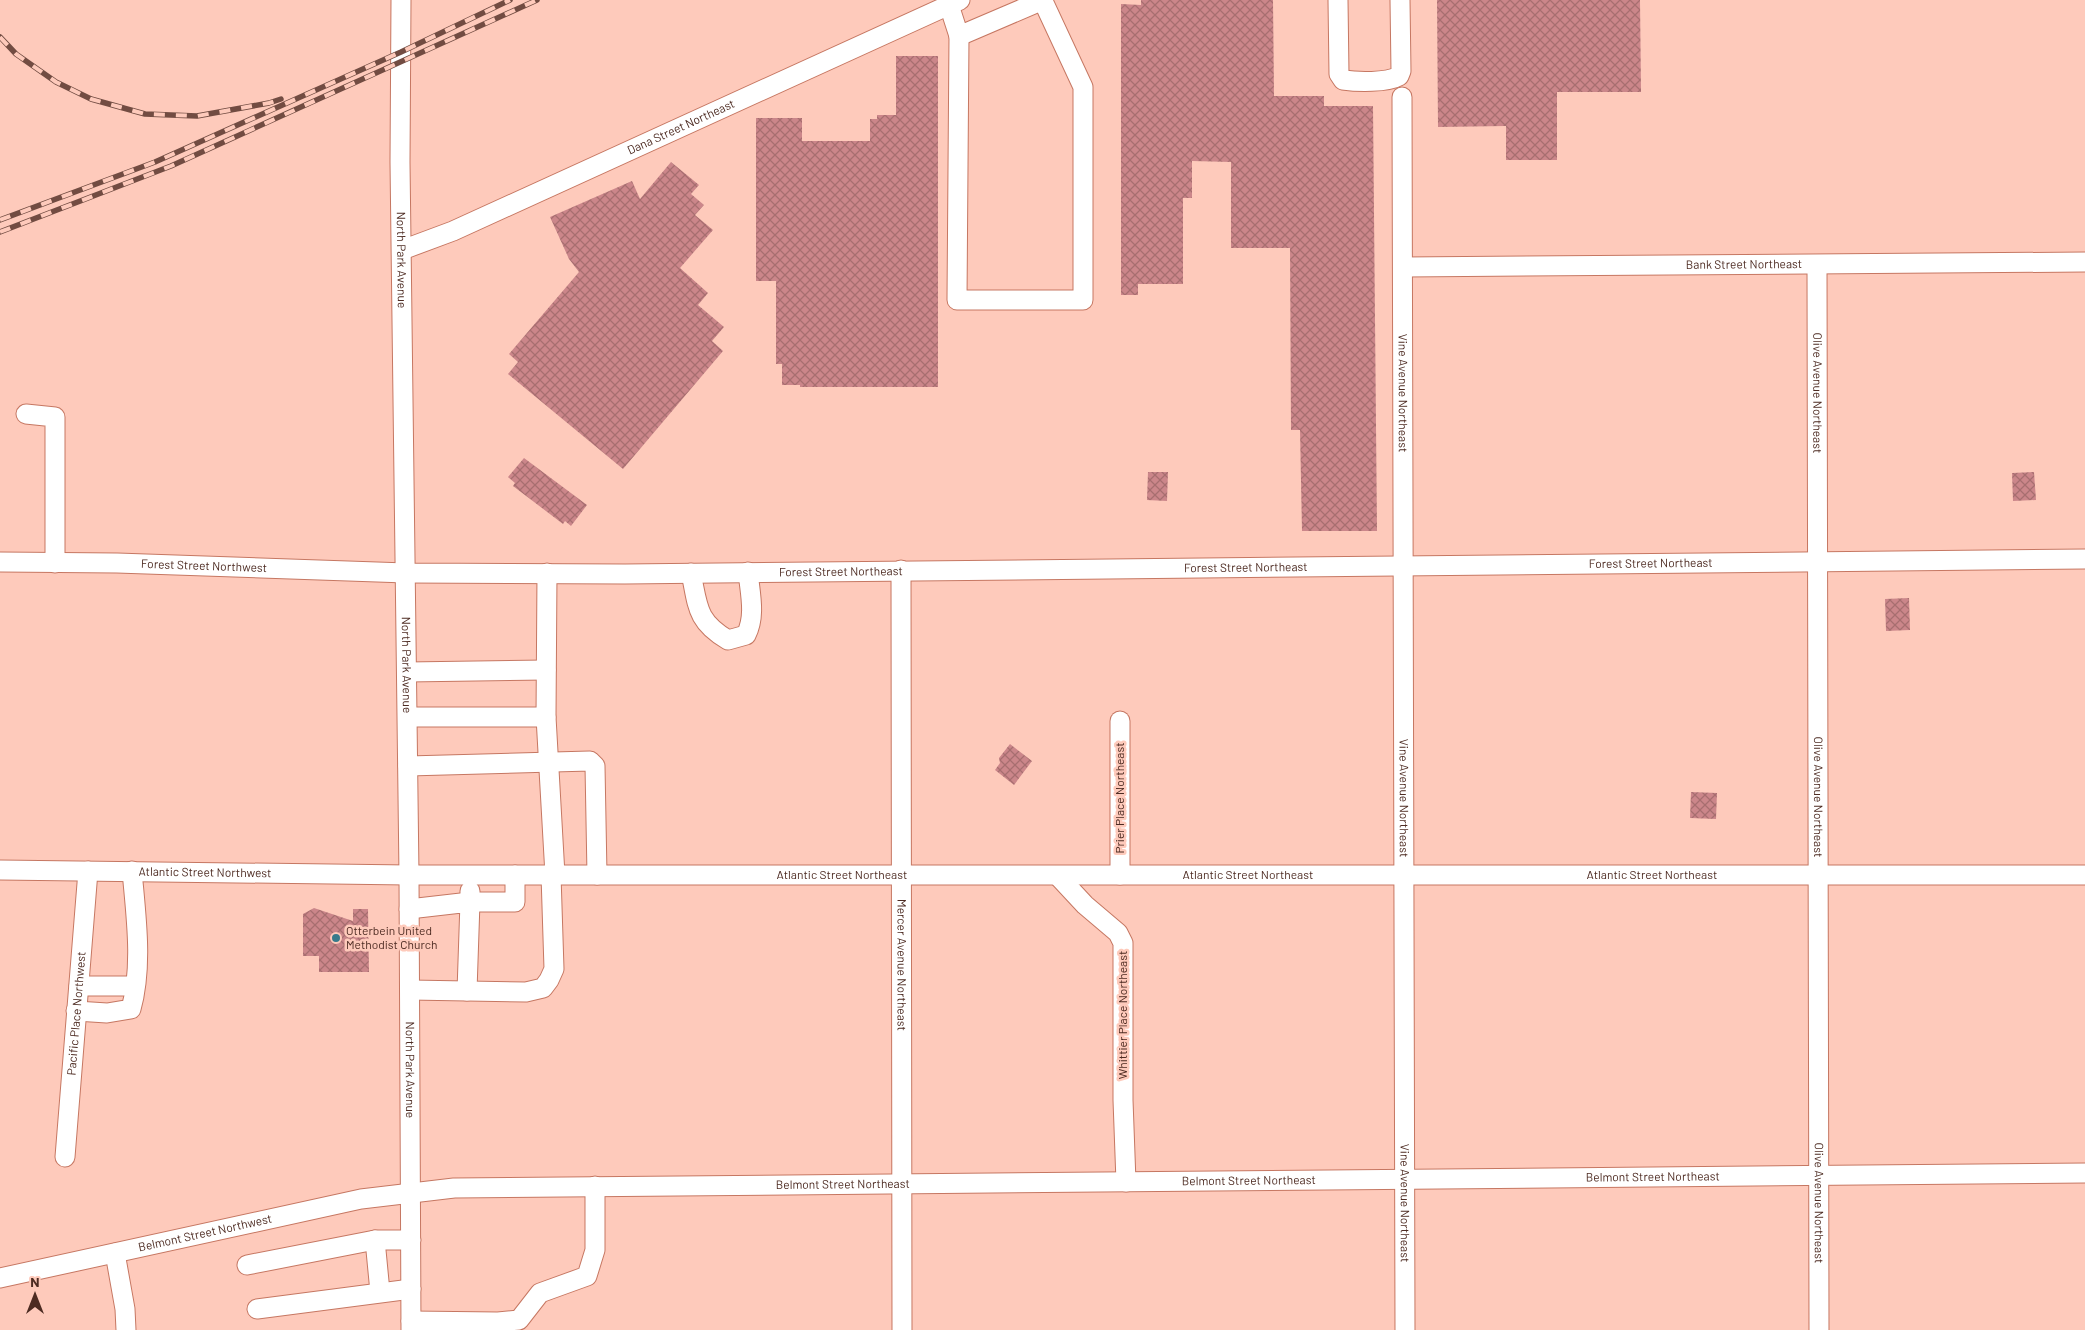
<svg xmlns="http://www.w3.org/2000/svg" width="2085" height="1330" viewBox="0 0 2085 1330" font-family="Barlow,sans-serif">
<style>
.building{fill:url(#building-cross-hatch)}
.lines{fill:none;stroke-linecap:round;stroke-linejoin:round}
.minor-casing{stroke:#c67762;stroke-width:21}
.minor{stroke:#fff;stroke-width:19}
.rail-casing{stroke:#724c42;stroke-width:5.5}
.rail{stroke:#fecabb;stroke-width:4;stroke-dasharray:11;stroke-linecap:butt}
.poi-dot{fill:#377a8b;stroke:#fecabb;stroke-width:2}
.labels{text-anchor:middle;stroke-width:5;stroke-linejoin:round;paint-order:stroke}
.street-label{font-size:12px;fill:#4d2b22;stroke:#fecabb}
.poi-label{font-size:12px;fill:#4d2b22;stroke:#fecabb;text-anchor:start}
</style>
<defs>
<pattern id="building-cross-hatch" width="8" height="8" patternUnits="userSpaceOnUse" patternTransform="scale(1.25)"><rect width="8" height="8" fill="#cb868a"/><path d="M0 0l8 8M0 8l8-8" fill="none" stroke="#a76e70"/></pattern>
</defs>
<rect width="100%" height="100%" fill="#fecabb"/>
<g class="building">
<polygon points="1141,0 1273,0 1274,96 1324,96 1324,106 1373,106 1377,531 1302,531 1300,430 1291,430 1290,248 1231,248 1231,162 1192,161 1192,198 1183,198 1183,284 1138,284 1138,295 1121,295 1121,4 1141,5"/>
<polygon points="1437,0 1640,0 1641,92 1557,92 1557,160 1506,160 1506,126 1438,127"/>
<polygon points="896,56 938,56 938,387 800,387 800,385 782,385 782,364 776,364 776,281 756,281 756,118 802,118 802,141 870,141 870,119 877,119 877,115 896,115"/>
<polygon points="671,162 699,185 691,194 704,205 695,215 713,230 680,268 708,293 698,305 724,327 712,341 723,351 623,469 508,374 518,362 509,354 579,272 569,259 550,217 632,181 640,199"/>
<polygon points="524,458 587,505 571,526 565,521 563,524 513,486 515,483 508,477"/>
<polygon points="1148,472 1168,472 1167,501 1147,500"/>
<polygon points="2034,472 2036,500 2013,501 2012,473"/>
<polygon points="1909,598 1910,630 1886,631 1885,599"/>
<polygon points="1010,744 1032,761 1014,785 995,770 1000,763 999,758"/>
<polygon points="1691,792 1717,793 1716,819 1690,818"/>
<polygon points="314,908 353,921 353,909 368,909 369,972 319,972 319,956 303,956 303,914"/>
</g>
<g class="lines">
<g class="minor-casing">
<g id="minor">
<path id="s1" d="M401 0 400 162 409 875 411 1330"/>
<path d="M1338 0 1339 74 1343 80C1357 82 1387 83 1399 76L1401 71 1400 0"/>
<polyline points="949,5 959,36 1043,0"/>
<polyline points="959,36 957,300 1083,300 1083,87 1043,1"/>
<path id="s2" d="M1402 97 1405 1330"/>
<path id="s3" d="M402 250 453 231 960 0"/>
<path id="s4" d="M1817 265 1819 1330"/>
<path id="s5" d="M1404 267 2085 262"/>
<polyline points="26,414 55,417 55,563"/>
<path id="s6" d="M0 562 117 563 406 573 625 574 2085 559"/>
<path id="s7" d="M901 570 902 1330"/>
<polyline points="547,573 546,717 555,875"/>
<path d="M691 573C698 606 696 621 728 640L746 635C756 616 750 593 748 572"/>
<polyline points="407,672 546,670"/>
<polyline points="408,717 546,717"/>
<polyline points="1120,721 1120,875"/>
<polyline points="408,766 590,761 595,766 597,875"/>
<path id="s8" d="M0 870 409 875H2085"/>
<polyline points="1058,876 1085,905 1118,933 1123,943 1123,1100 1126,1182"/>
<polyline points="470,891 470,902 515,902 515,875"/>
<polyline points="409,909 470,902 467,991"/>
<polyline points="79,986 135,986"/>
<polyline points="410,990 526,992 543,988 549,980 554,969 551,875"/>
<path d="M76 1011 107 1013 131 1009C143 966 136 916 132 871"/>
<path id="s9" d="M65 1157 88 871"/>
<polyline points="115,1253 125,1309 126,1330"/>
<polyline points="247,1265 375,1240"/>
<path id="s10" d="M0 1278 361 1199 454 1188 2085 1173"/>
<polyline points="380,1292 375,1240 411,1240"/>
<polyline points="257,1309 411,1289"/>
<polyline points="411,1321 498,1322 519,1320 540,1293 587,1276 595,1250 595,1186"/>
</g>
</g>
<use href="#minor" class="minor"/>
<g class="rail-casing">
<g id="rail">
<polyline points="0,37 16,54 56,82 91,99 145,114 197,116 269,103 281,99"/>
<polyline points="0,220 155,162 401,52 510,0"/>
<polyline points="0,232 171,166 537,0"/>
</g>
</g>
<use href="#rail" class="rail"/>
</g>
<circle class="poi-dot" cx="336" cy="938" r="5"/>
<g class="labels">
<g class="street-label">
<text dy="4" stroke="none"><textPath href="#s3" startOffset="305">Dana Street Northeast</textPath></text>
<text dy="4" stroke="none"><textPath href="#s1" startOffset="260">North Park Avenue</textPath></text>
<text dy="4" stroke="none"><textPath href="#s5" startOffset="340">Bank Street Northeast</textPath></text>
<text dy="4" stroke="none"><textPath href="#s4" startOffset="128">Olive Avenue Northeast</textPath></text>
<text dy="4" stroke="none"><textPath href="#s2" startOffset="296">Vine Avenue Northeast</textPath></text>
<text dy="4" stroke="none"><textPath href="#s6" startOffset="1651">Forest Street Northeast</textPath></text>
<text dy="4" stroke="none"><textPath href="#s6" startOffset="204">Forest Street Northwest</textPath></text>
<text dy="4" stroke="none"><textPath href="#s6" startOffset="1246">Forest Street Northeast</textPath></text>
<text dy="4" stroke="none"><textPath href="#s6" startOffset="841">Forest Street Northeast</textPath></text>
<text dy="4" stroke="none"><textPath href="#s1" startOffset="665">North Park Avenue</textPath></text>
<text dy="4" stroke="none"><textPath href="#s4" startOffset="532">Olive Avenue Northeast</textPath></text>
<text transform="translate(1120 798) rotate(-90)" y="4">Prier Place Northeast</text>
<text dy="4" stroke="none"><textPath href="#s2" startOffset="701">Vine Avenue Northeast</textPath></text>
<text dy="4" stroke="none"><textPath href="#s8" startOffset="205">Atlantic Street Northwest</textPath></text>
<text dy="4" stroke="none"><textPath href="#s8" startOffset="842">Atlantic Street Northeast</textPath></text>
<text dy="4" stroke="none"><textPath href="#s8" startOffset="1248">Atlantic Street Northeast</textPath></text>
<text dy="4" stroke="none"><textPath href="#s8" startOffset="1652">Atlantic Street Northeast</textPath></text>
<text dy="4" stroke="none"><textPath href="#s7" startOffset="395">Mercer Avenue Northeast</textPath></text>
<text dy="4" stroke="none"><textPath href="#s9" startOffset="144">Pacific Place Northwest</textPath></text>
<text transform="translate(1123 1015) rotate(-90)" y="4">Whittier Place Northeast</text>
<text dy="4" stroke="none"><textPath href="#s1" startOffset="1070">North Park Avenue</textPath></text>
<text dy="4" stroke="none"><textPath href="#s10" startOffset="1662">Belmont Street Northeast</textPath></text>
<text dy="4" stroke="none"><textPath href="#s10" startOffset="1258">Belmont Street Northeast</textPath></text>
<text dy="4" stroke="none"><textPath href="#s10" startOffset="852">Belmont Street Northeast</textPath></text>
<text dy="4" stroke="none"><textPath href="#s4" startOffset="938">Olive Avenue Northeast</textPath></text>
<text dy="4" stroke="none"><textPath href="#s2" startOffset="1106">Vine Avenue Northeast</textPath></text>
<text dy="4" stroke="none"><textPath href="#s10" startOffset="210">Belmont Street Northwest</textPath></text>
</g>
<g class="poi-label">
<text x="346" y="935">Otterbein United<tspan x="346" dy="14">Methodist Church</tspan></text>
</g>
</g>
<g transform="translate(35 1295)" stroke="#fecabb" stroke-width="4" paint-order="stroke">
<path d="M0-4L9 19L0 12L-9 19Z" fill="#4d2b22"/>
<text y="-8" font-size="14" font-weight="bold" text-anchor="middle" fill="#4d2b22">N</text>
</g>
</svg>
